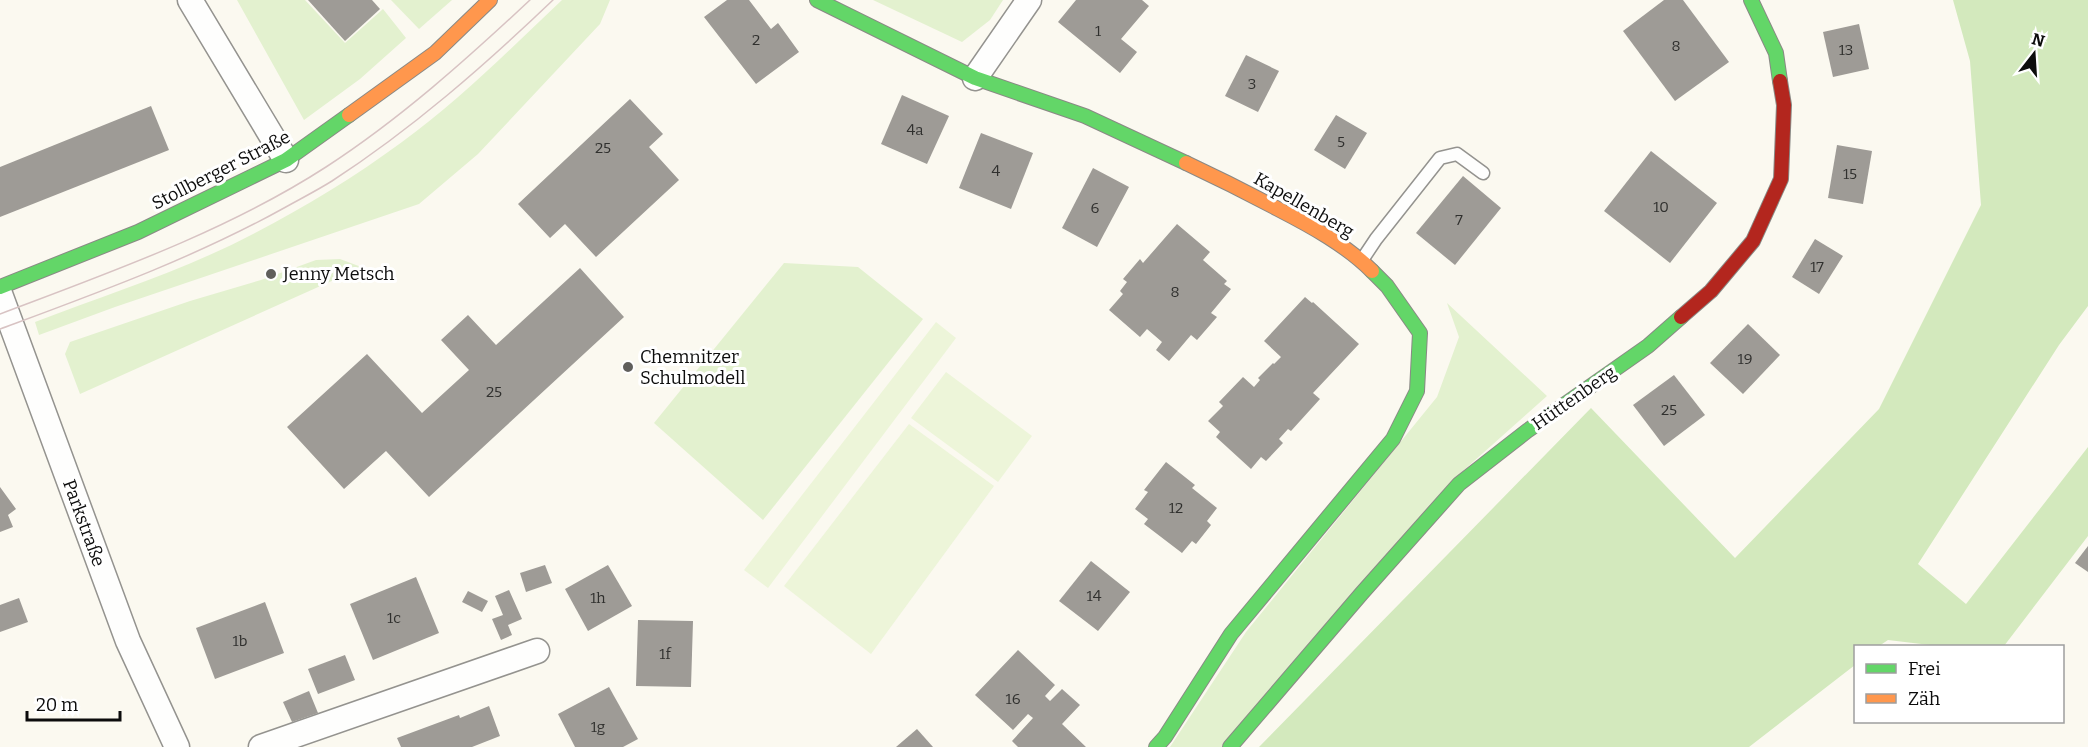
<svg xmlns="http://www.w3.org/2000/svg" width="2088" height="747" viewBox="0 0 2088 747" font-family="Bitter,serif">
<style>
.green{fill:#e3f1cf}
.forest{fill:#d3e9bd}
.pitch{fill:#edf5d9}
.building{fill:#9e9b96}
.lines{fill:none;stroke-linecap:round;stroke-linejoin:round}
.lane-casing{stroke:#94938f;stroke-width:15}
.street-casing{stroke:#94938f;stroke-width:27}
.fast-casing{stroke:#8a8985;stroke-width:16}
.slow-casing{stroke:#8a8985;stroke-width:16}
.jam-casing{stroke:#8a8985;stroke-width:16}
.lane{stroke:#fefefd;stroke-width:12}
.street{stroke:#fefefd;stroke-width:24}
.fast{stroke:#63d668;stroke-width:14}
.slow{stroke:#ff974d;stroke-width:14}
.jam{stroke:#b3261e;stroke-width:14}
.tram{stroke:#d8c3c3;stroke-width:1.5}
.poi-dot{fill:#605f5c;stroke:#fff;stroke-width:2}
.labels{text-anchor:middle;stroke-width:6;stroke-linejoin:round;paint-order:stroke}
.number-label{font-size:15px;fill:#30302e}
.street-label{font-size:18px;fill:#0c0c0c;stroke:#fff}
.poi-label{font-size:18px;fill:#0c0c0c;stroke:#fff;text-anchor:start}
</style>
<rect width="100%" height="100%" fill="#fbf9f0"/>
<g class="green">
<polygon points="237,0 305,0 345,43 383,9 406,38 360,79 304,120"/>
<polygon points="391,0 452,0 419,29"/>
<path d="M562 0H610L600 24 478 154 419 204 115 307 39 335 35 322C108 294 185 270 255 233 305 207 356 176 402 142 460 100 510 49 562 0Z"/>
<polygon points="873,0 1003,0 990,20 962,42"/>
<polygon points="340,259 372,271 345,275 80,394 65,354 70,342 190,301 261,280 316,260"/>
<polygon points="784,263 858,267 923,319 763,520 654,423"/>
<polygon points="1447,303 1547,396 1455,478 1223,747 1170,747 1246,632 1437,397 1459,337"/>
</g>
<polygon class="forest" points="1953,0 2088,0 2088,306 2059,345 1918,564 1966,604 2088,447 2088,536 2004,646 1938,646 1888,640 1879,646 1856,646 1855,665 1749,747 1259,747 1591,408 1735,558 1879,409 1981,205 1970,61"/>
<g class="pitch">
<polygon points="936,322 956,338 768,588 744,570"/>
<polygon points="946,372 1032,436 998,482 911,418"/>
<polygon points="909,424 994,486 871,654 784,586"/>
</g>
<g class="building">
<polygon points="308,0 372,0 380,9 345,41"/>
<polygon points="727,0 749,0 771,29 778,23 799,52 756,84 704,17"/>
<polygon points="1076,0 1142,0 1149,6 1121,39 1137,52 1120,73 1058,22"/>
<polygon points="1664,0 1683,0 1729,62 1675,101 1623,31"/>
<polygon points="1859,24 1869,69 1833,77 1823,32"/>
<polygon points="1246,55 1279,71 1258,112 1225,96"/>
<polygon points="902,95 949,116 927,164 881,144"/>
<polygon points="630,99 663,134 649,147 679,180 596,257 565,224 550,238 518,204"/>
<polygon points="151,106 169,150 0,217 0,167"/>
<polygon points="1336,115 1367,133 1345,169 1314,150"/>
<polygon points="981,133 1033,153 1011,209 959,188"/>
<polygon points="1837,145 1872,151 1863,204 1828,198"/>
<polygon points="1651,151 1717,203 1670,263 1604,211"/>
<polygon points="1093,168 1129,187 1097,247 1062,228"/>
<polygon points="1463,176 1501,208 1455,265 1416,233"/>
<polygon points="1177,224 1210,252 1203,260 1227,281 1224,284 1231,289 1211,313 1217,317 1197,340 1191,335 1169,361 1156,350 1162,342 1147,329 1140,337 1109,310 1123,294 1120,291 1127,282 1123,279 1140,259 1143,263"/>
<polygon points="1815,239 1843,256 1819,294 1792,277"/>
<polygon points="580,268 624,317 429,497 386,451 344,489 287,427 367,354 422,413 469,370 441,340 468,315 496,345"/>
<polygon points="1305,297 1312,303 1313,302 1359,344 1313,393 1320,399 1291,431 1288,429 1279,439 1283,443 1266,461 1261,457 1251,469 1216,437 1220,432 1208,421 1223,406 1219,402 1243,377 1254,387 1260,380 1258,378 1273,363 1274,364 1281,357 1264,341"/>
<polygon points="1748,324 1780,355 1743,394 1710,363"/>
<polygon points="1674,375 1705,415 1664,446 1633,405"/>
<polygon points="1166,462 1195,485 1192,488 1217,508 1207,521 1211,525 1196,544 1192,541 1182,553 1144,524 1148,519 1135,509 1148,492 1144,490"/>
<polygon points="0,487 16,509 8,515 13,527 0,532"/>
<polygon points="2088,546 2088,572 2075,563"/>
<polygon points="1091,561 1130,592 1098,631 1059,601"/>
<polygon points="545,565 552,583 526,592 520,573"/>
<polygon points="608,565 632,606 588,631 565,589"/>
<polygon points="416,577 439,633 373,660 350,604"/>
<polygon points="509,590 522,619 508,625 512,635 501,640 492,619 503,615 495,596"/>
<polygon points="468,591 488,601 482,612 462,602"/>
<polygon points="19,598 28,622 0,632 0,605"/>
<polygon points="265,602 284,653 215,679 196,628"/>
<polygon points="638,620 693,621 691,687 636,686"/>
<polygon points="1018,650 1055,685 1045,696 1050,701 1062,689 1080,705 1062,724 1086,747 1018,747 1012,741 1033,718 1028,714 1013,730 975,695"/>
<polygon points="345,655 355,680 318,694 308,669"/>
<polygon points="609,687 638,739 623,747 575,747 558,714"/>
<polygon points="309,691 318,713 292,722 283,702"/>
<polygon points="489,706 500,736 472,747 401,747 397,738 459,715 460,718"/>
<polygon points="917,729 933,747 896,747"/>
</g>
<g class="lines">
<g class="lane-casing">
<polyline id="lane" points="1362,260 1376,239 1440,158 1457,154 1483,173"/>
</g>
<g class="street-casing">
<g id="street">
<polyline points="190,0 286,160"/>
<polyline points="975,78 1029,0"/>
<polyline points="0,294 128,641 177,747"/>
<polyline points="261,747 537,651"/>
</g>
</g>
<g class="fast-casing">
<g id="fast">
<polyline points="817,0 975,78 1085,116 1186,163"/>
<polyline points="1751,0 1776,53 1780,81"/>
<polyline points="0,287 138,232 286,160 349,115"/>
<polyline points="1156,747 1165,737 1231,634 1393,439 1417,391 1420,333 1387,286 1372,271"/>
<polyline points="1230,747 1362,593 1459,484 1527,431 1648,346 1681,317"/>
</g>
</g>
<g class="slow-casing">
<g id="slow">
<polyline points="349,115 435,53 490,0"/>
<path d="M1186 163C1218 178 1248 193 1278 209 1311 226 1346 245 1372 271"/>
</g>
</g>
<g class="jam-casing">
<polyline id="jam" points="1681,317 1711,291 1753,241 1781,179 1784,105 1780,81"/>
</g>
<use href="#lane" class="lane"/>
<use href="#street" class="street"/>
<use href="#fast" class="fast"/>
<use href="#slow" class="slow"/>
<use href="#jam" class="jam"/>
<g class="tram">
<path d="M0 314C111 272 227 231 326 167 400 119 467 59 530 0"/>
<path d="M0 329C97 293 194 258 284 208 300 199 316 191 332 181 412 129 484 66 553 0"/>
</g>
</g>
<g class="poi-dot">
<circle cx="271" cy="274" r="6"/>
<circle cx="628" cy="367" r="6"/>
</g>
<g class="labels">
<g class="number-label">
<text x="1098" y="36">1</text>
<text x="756" y="45">2</text>
<text x="1676" y="51">8</text>
<text x="1846" y="55">13</text>
<text x="1252" y="89">3</text>
<text x="915" y="135">4a</text>
<text x="1341" y="147">5</text>
<text x="603" y="153">25</text>
<text x="996" y="176">4</text>
<text x="1850" y="179">15</text>
<text x="1661" y="212">10</text>
<text x="1095" y="213">6</text>
<text x="1459" y="225">7</text>
<text x="1817" y="272">17</text>
<text x="1175" y="297">8</text>
<text x="1745" y="364">19</text>
<text x="494" y="397">25</text>
<text x="1669" y="415">25</text>
<text x="1176" y="513">12</text>
<text x="1094" y="601">14</text>
<text x="598" y="603">1h</text>
<text x="394" y="623">1c</text>
<text x="240" y="646">1b</text>
<text x="665" y="659">1f</text>
<text x="1013" y="704">16</text>
<text x="598" y="732">1g</text>
</g>
<g class="street-label">
<text transform="translate(221 170) rotate(-27)" y="6">Stollberger Straße</text>
<text transform="translate(1304 205) rotate(30)" y="6">Kapellenberg</text>
<text transform="translate(1574 398) rotate(-35)" y="6">Hüttenberg</text>
<text transform="translate(84 523) rotate(70)" y="6">Parkstraße</text>
</g>
<g class="poi-label">
<text x="283" y="280">Jenny Metsch</text>
<text x="640" y="363">Chemnitzer<tspan x="640" dy="21">Schulmodell</tspan></text>
</g>
</g>
<rect x="1854" y="645" width="210" height="78" fill="#ffffff" stroke="#9e9e9e" stroke-width="1.5"/>
<rect x="1866" y="664" width="30" height="9" fill="#63d668" stroke="#9e9e9e" stroke-width="1.5"/>
<text x="1908" y="675" font-size="18" fill="#0c0c0c">Frei</text>
<rect x="1866" y="694" width="30" height="9" fill="#ff974d" stroke="#9e9e9e" stroke-width="1.5"/>
<text x="1908" y="705" font-size="18" fill="#0c0c0c">Zäh</text>
<g transform="translate(2034 54) rotate(17)" stroke="#ffffff" stroke-width="4.5" paint-order="stroke">
<path d="M0-4.5L10 22L0 15L-10 22Z" fill="#0c0c0c"/>
<text y="-9" font-size="16" font-weight="bold" text-anchor="middle" fill="#0c0c0c">N</text>
</g>
<path d="M27 711v9h93v-9" fill="none" stroke="#0c0c0c" stroke-width="3"/>
<text x="36" y="711" font-size="18" fill="#0c0c0c" stroke="#ffffff" stroke-width="4.5" paint-order="stroke">20 m</text>
</svg>
